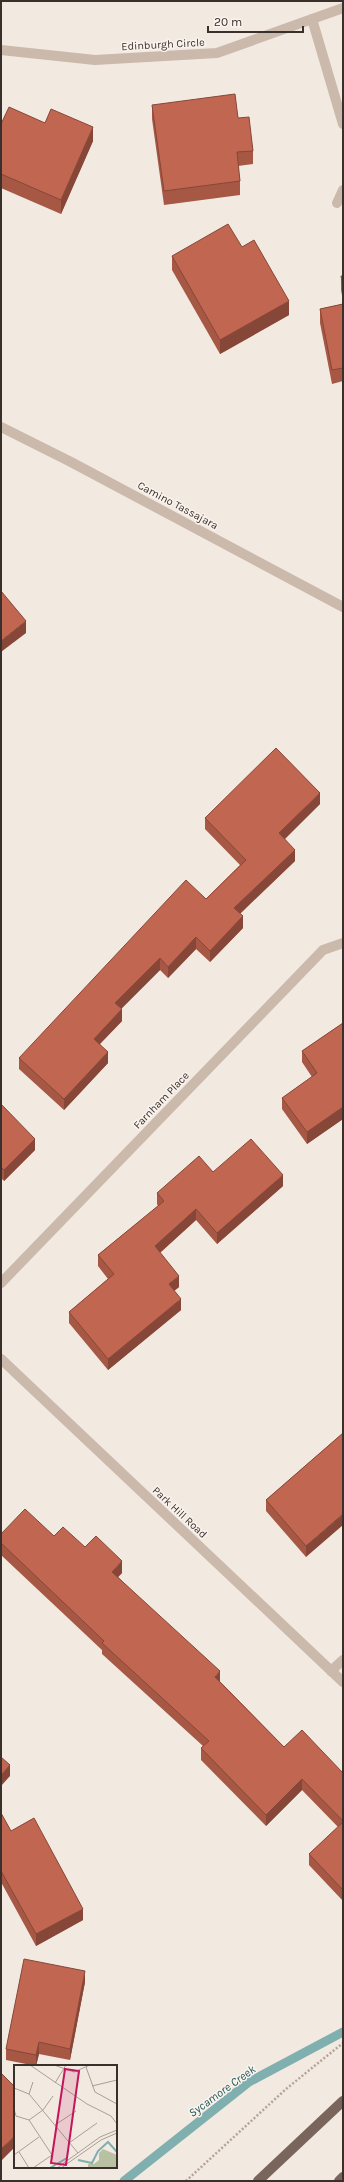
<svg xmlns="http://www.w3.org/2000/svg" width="344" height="2182" viewBox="0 0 344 2182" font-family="Karla,sans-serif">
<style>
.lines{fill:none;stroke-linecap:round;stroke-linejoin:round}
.stream{stroke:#80afaf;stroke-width:9}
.path{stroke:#b6a397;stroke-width:2.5;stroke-dasharray:2 2;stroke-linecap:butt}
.minor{stroke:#cbb9ac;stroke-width:10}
.major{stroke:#7a655d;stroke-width:10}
.wall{fill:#a65845}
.shaded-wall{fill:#874738}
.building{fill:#c16650;stroke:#874738}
.labels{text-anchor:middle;stroke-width:3;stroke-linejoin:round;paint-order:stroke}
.street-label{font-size:11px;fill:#392f2b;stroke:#faf3ed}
.water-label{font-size:12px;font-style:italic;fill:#225859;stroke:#faf3ed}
.inset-river{fill:none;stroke:#80afaf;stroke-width:2}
.inset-road{fill:none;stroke:#a89f98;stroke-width:1}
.view{fill:#c2185b;fill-opacity:0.15;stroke:#c2185b;stroke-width:2}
.inset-edge{fill:none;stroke:#392f2b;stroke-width:2}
</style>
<rect width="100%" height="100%" fill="#f2e9e1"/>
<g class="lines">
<polyline class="stream" points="124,2181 249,2082 343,2032"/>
<polyline class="path" points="186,2181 286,2089 343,2043"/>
<g class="minor">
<polyline points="312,19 343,124"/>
<polyline points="1,50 95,60 217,53 343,8"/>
<polyline points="337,203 343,190"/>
<polyline points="1,427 71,462 343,607"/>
<polyline points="1,1283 323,950 343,943"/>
<polyline points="1,1359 343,1682"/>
<polyline points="331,1671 343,1660"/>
</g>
<g class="major">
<polyline points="258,2181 343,2101"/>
<polyline points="339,2181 343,2177"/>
</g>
</g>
<g class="wall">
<polygon points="152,105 238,118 253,151 253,164 238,166 240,181 240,195 164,205 152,119"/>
<polygon points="45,123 93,141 61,214 1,188 1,124"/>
<polygon points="242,247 289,315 220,354 172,270 172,256"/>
<polygon points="341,276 343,276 343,301 341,290"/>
<polygon points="343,304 343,381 332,384 320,323 320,309"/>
<polygon points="320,804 284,839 295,861 240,914 243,928 210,962 196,949 168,978 160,970 121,1009 122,1021 100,1044 108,1063 64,1110 19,1069 19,1058 206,899 240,865 205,829 205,818"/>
<polygon points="343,1023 343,1119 307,1144 282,1109 282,1098 312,1077 302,1062 302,1051"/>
<polygon points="1,1104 35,1150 4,1181 1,1178"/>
<polygon points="213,1172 283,1186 217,1244 196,1220 160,1253 179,1287 174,1291 181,1310 108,1370 69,1323 69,1312 108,1279 98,1266 98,1255 158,1206 157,1204 157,1193"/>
<polygon points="343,1433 306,1557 266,1511 266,1500"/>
<polygon points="1,1534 85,1547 122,1573 118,1577 284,1747 343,1773 343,1901 309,1865 309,1854 338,1827 302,1790 266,1826 201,1760 201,1748 203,1746 102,1654 102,1650 1,1555"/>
<polygon points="1,1813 11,1831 83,1920 36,1946 1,1882"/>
<polygon points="85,1982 70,2060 39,2054 36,2066 6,2060 6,2049"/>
</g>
<g class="shaded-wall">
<polygon points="93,127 93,141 61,214 61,200"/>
<polygon points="289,301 289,315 220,354 220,340"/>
<polygon points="26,621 26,633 1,652 1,641"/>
<polygon points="320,793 320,804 279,845 279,833"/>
<polygon points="295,850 295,861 234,919 234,908"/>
<polygon points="243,916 243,928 210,962 210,951"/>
<polygon points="196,937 196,949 168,978 168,967"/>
<polygon points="160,958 160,970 115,1015 115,1003"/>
<polygon points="122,1009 122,1021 94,1050 94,1039"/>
<polygon points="108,1052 108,1063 64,1110 64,1099"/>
<polygon points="343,1107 343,1119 307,1144 307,1132"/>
<polygon points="35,1139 35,1150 4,1181 4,1170"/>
<polygon points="283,1175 283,1186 217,1244 217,1233"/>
<polygon points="196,1209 196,1220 155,1257 155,1246"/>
<polygon points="179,1276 179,1287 169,1295 169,1284"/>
<polygon points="181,1299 181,1310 108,1370 108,1359"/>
<polygon points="343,1514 343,1525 306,1557 306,1546"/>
<polygon points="122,1561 122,1573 112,1583 112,1572"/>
<polygon points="220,1671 220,1683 215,1677"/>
<polygon points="10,1765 10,1776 1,1786 1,1775"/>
<polygon points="302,1779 302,1790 266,1826 266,1815"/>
<polygon points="83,1909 83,1920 36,1946 36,1934"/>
<polygon points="85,1971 85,1982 70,2060 70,2049"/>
<polygon points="39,2042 39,2054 36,2066 36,2055"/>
<polygon points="15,2136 15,2147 1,2161 1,2149"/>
</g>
<g class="building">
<polygon points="235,94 238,118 249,117 253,151 237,152 240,181 164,191 152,105"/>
<polygon points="9,107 45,123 51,109 93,127 61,200 1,174 1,124"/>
<polygon points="228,224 242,247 254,240 289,301 220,340 172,256"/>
<polygon points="341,276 343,276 343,287"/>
<polygon points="343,304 343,368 332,370 320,309"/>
<polygon points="1,591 26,621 1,641"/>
<polygon points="276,748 320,793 279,833 295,850 234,908 243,916 210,951 196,937 168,967 160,958 115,1003 122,1009 94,1039 108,1052 64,1099 19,1058 186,880 206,899 246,860 205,818"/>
<polygon points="343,1023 343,1107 307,1132 282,1098 317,1073 302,1051"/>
<polygon points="1,1104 35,1139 4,1170 1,1167"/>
<polygon points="251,1139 283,1175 217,1233 196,1209 155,1246 179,1276 169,1284 181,1299 108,1359 69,1312 114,1274 98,1255 164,1201 157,1193 199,1156 213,1172"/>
<polygon points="343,1433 343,1514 306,1546 266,1500"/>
<polygon points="25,1509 54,1536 63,1527 85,1547 96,1536 122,1561 112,1572 220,1671 215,1677 284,1747 302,1730 343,1773 343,1821 302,1779 266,1815 201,1748 209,1741 102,1643 104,1641 1,1543 1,1534"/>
<polygon points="1,1757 10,1765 1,1775"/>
<polygon points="1,1813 11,1831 34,1818 83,1909 36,1934 1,1871"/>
<polygon points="343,1822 343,1890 309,1854"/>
<polygon points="24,1959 85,1971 70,2049 39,2042 36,2055 6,2049"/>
<polygon points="1,2073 15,2087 15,2136 1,2149"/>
</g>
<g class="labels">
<g class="street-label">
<text transform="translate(163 44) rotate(-3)" y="4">Edinburgh Circle</text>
<text transform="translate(178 505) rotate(28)" y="4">Camino Tassajara</text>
<text transform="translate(161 1100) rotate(-46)" y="4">Farnham Place</text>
<text transform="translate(180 1512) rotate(43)" y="4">Park Hill Road</text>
</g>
<g class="water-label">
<text transform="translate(222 2091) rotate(-36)" y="4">Sycamore Creek</text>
</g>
</g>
<g transform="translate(14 2065)">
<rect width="103" height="103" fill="#f2e9e1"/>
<path d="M89 84 103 90V103H74V99H80L85 95V88Z" fill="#b8c1a1"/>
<path class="inset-river" d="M64 95 78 98 84 86 94 77 103 87M36 103 53 93"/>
<path class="inset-road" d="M16 0 73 39 97 51 103 59M40 0 60 7 76 0M72 2 81 27 103 39M41 18 52 0M78 21 103 15M0 23 15 29 64 88M15 29 19 17M0 44 2 51 15 55 29 45 39 31M15 55 38 90 19 103M41 60 62 46M55 78 83 58M5 87 15 103M0 90 25 72M43 103 86 72 103 65M47 103 87 75 103 68"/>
<path class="view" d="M51 4 65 6 52 100 37 98Z"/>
<rect width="103" height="103" class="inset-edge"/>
</g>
<rect width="344" height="2182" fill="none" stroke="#392f2b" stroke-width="4"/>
<path d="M208 26v6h95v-6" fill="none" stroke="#392f2b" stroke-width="2"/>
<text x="214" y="26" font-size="12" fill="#392f2b" stroke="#faf3ed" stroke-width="3" paint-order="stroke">20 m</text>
</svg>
